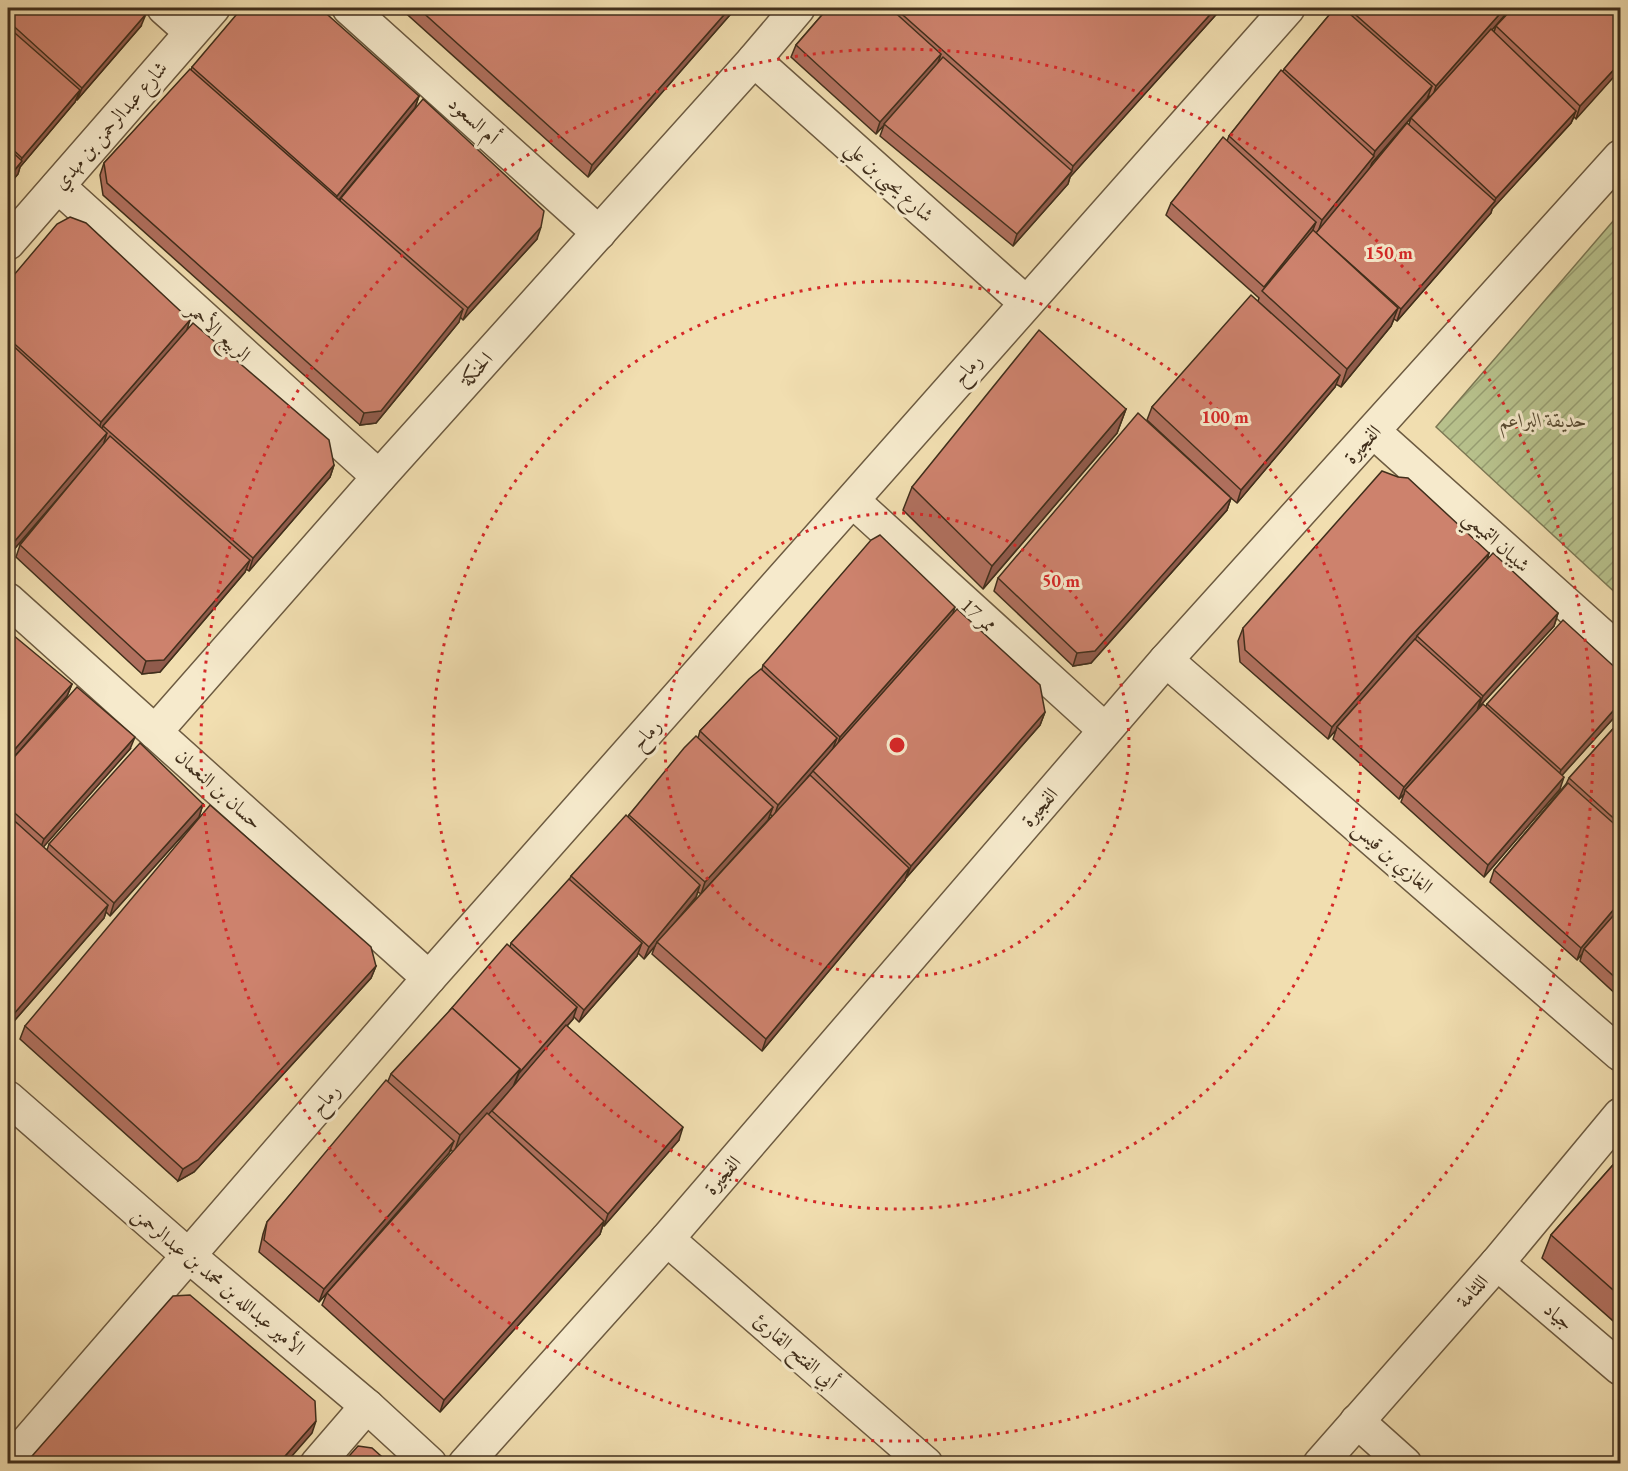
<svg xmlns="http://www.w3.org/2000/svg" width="1628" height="1471" viewBox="0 0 1628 1471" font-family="'EB Garamond',Amiri,serif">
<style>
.garden{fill:url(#garden-furrows);stroke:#7c7854;stroke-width:1.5}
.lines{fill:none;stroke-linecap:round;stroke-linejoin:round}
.street-casing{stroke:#6d5b41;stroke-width:36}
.street{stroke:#f6eacc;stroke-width:33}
.wall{fill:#b0705e;stroke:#412f1c;stroke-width:1.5;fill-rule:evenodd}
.shaded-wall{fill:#905b4c;stroke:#412f1c;stroke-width:1.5}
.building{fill:#cd826d;stroke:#412f1c;stroke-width:1.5}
.ring{fill:none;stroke:#d62828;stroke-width:3;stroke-dasharray:3 6}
.labels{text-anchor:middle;stroke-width:6;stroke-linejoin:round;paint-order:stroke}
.street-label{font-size:20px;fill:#412f1c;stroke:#f6eacc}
.park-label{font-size:20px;font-style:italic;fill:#594c33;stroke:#f6eacc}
.centre{fill:#d62828;stroke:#f6eacc;stroke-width:3}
.ring-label{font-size:18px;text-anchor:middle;font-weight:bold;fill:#d62828;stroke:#f6eacc;stroke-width:6;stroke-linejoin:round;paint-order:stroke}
</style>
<defs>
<pattern id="garden-furrows" width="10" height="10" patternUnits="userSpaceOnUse" patternTransform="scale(1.5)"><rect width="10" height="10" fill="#b8c28d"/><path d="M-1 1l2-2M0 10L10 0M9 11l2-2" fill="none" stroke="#979e72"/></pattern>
</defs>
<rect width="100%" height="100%" fill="#f1deb0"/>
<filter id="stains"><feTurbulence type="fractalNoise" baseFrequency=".00333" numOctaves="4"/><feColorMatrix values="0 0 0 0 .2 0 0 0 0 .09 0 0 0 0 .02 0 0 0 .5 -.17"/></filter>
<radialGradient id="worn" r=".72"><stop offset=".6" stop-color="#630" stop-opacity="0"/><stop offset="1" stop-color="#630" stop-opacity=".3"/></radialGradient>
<polygon class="garden" points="1620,213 1620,597 1436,427"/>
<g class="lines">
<g class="street-casing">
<g id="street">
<polyline points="164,8 191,32"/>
<polyline points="349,8 599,233"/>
<polyline points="754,60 1025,302"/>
<polyline points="58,186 379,477"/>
<polyline points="8,243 213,8"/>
<polyline points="1373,431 1620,652"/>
<polyline points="853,501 1105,730"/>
<polyline points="8,600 429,978"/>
<polyline points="1166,660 1620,1054"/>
<polyline points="155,732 379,477 754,60 798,8"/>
<polyline points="8,1098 189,1256 367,1406 430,1464"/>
<polyline points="667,1239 926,1464"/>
<polyline points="1497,1263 1620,1368"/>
<polyline points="1357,1421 1405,1464"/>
<polyline points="8,1464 429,978 1288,8"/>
<polyline points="317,1464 367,1406"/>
<polyline points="465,1464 667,1239 1166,660 1620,157"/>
<polyline points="1320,1464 1497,1263 1620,1115"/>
</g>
</g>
<use href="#street" class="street"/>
</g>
<g class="wall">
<polygon points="8,8 141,26 77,100 76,99 75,102 20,167 18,174 8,186"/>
<polygon points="400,8 736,8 588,177"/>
<polygon points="828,8 1222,8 1070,177 1068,184 1013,246 880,136 884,125 876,134 791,57 796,45"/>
<path d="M1335 8H1511L1492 30 1494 32 1496 26 1620 8 1576 119 1574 117 1571 123 1492 209 1491 213 1397 321 1394 319 1391 326 1341 387 1336 384 1335 387 1237 503 1231 498 1227 510 1091 663 1073 666 994 591 998 578 1229 496 1147 420 1152 407 1258 301 1259 298 1166 215 1171 203 1227 141 1229 136ZM1429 96 1430 97 1411 118 1409 124 1370 168 1372 163 1427 99Z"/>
<polygon points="192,67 419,96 415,108 339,200 340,201 341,198 537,239 463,320 460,317 459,322 376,423 360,425 103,195 100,175 104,163 191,70"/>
<polygon points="8,282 187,329 334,465 330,477 249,571 246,569 245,572 160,672 142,674 16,557 20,545 74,480 10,554 8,552"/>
<polygon points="1126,409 1117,433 983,589 903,510 912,487"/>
<polygon points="1489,553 1487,559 1558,613 1554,626 1478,708 1477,711 1486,706 1487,704 1620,711 1562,775 1560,789 1484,877 1401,802 1404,794 1399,799 1333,739 1336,730 1328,739 1240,662 1238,641 1243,628"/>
<path d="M953 614 1045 712 1040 725 906 878V877L905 880 762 1051 652 954 655 946 644 959 638 953 637 956 579 1022 574 1017 573 1019 567 1026 679 1140 604 1226 603 1225 600 1234 440 1412 322 1305 327 1293 453 1152 451 1150 449 1153 319 1302 259 1252 263 1234 267 1222 388 1081 391 1074 510 947 511 943 569 880 571 876 628 817 629 815 698 738 700 731 762 669 763 665ZM770 814 772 816 711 883 768 820ZM698 892 701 894 676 922 696 897Z"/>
<polygon points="8,641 72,684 67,696 9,762 130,749 43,847 47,850 49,844 203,804 199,817 110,916 106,912 104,918 8,1028"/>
<polygon points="1620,721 1620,998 1580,961 1582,954 1577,960 1490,882 1494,870 1566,784 1569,778"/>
<polygon points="376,966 371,978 194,1172 178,1181 20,1039 25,1026"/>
<polygon points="1620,1157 1620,1327 1542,1258 1551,1235"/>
</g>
<g class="shaded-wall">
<polygon points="730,8 736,8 588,177 592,165"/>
<polygon points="1216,8 1222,8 1070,177 1068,184 1013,246 1017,234 1071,173 1073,166"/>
<polygon points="1505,8 1511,8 1432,99 1436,86"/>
<polygon points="146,14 141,26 77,100 82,88"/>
<polygon points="941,54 937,66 876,134 880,122"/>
<polygon points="1620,63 1620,70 1576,119 1580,106"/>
<polygon points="1432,86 1427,99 1372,163 1370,168 1318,232 1322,220 1373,157 1375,151"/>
<polygon points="80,90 75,102 20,167 18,174 8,186 8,178 19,165 22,158"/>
<polygon points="419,96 415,108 332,208 337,196"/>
<polygon points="1576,111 1571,123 1492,209 1491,213 1397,321 1401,309 1494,202 1496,198"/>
<polygon points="1316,222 1311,235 1264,287"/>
<polygon points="541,227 537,239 463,320 468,308"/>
<polygon points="1398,308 1391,326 1341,387 1347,369"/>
<polygon points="463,309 459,322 376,423 360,425 364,413"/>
<polygon points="190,320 186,333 103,426 102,429 97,435 101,422"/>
<polygon points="1340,375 1335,387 1237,503 1241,490"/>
<polygon points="1126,409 1117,433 983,589 992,566"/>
<polygon points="107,433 103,446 10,554 14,542"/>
<polygon points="334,465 330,477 249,571 253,558"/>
<polygon points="1231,498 1227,510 1091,663 1073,666 1077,653"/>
<polygon points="1489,553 1485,565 1417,636 1416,638 1337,727 1336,730 1328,739 1332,727 1410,637"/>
<polygon points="250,560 245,572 160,672 142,674 146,661"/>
<polygon points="955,607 951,620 836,750 840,737"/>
<polygon points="1558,613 1554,626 1478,708 1483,696"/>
<polygon points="72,684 67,696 8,764 8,757"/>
<polygon points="1481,698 1477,711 1405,790 1404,794 1399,799 1404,787"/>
<polygon points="1620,703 1620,711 1556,782 1561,770"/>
<polygon points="1045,712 1040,725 906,878 911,866"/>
<polygon points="135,737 130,749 39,852 44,839"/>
<polygon points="837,738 832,751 813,771 774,817 778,805"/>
<polygon points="1564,777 1560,789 1484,877 1488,865"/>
<polygon points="203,804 199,817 110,916 114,903"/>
<polygon points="773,807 768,820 701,894 705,882"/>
<polygon points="909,868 905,880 762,1051 766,1039"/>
<polygon points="700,885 696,897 658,943 657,942 655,946 644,959 649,947"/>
<polygon points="1620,902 1620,909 1584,949 1582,954 1577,960 1581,948"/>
<polygon points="108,905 104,918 8,1028 12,1016"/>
<polygon points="642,943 637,956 579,1022 584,1010"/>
<polygon points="376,966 371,978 194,1172 178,1181 183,1169"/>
<polygon points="577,1007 573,1019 514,1086 519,1073"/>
<polygon points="520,1069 513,1087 454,1153 460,1135"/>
<polygon points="683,1127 679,1140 604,1226 608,1214"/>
<polygon points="454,1141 449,1153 319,1302 324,1289"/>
<polygon points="13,1197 9,1209 8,1210 8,1203"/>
<polygon points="604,1221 600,1234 440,1412 444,1400"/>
<polygon points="316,1421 312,1433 285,1464 278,1464"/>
</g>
<g class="building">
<polygon points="8,8 144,8 146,14 82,88 8,21"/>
<polygon points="242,8 320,8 419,96 337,196 192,67"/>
<polygon points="418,8 730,8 592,165"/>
<polygon points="828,8 890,8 941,54 880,122 796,45"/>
<polygon points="895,8 1216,8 1073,166"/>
<polygon points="1335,8 1343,8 1432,86 1375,151 1284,69"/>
<polygon points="1348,8 1505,8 1436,86"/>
<polygon points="1513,8 1620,8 1620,63 1580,106 1496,26"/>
<polygon points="8,27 80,90 22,158 8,145"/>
<polygon points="1491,29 1576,111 1496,198 1411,118"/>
<polygon points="943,57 1072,171 1017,234 884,124"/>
<polygon points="190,69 463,309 381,411 364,413 107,183 104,163"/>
<polygon points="1281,70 1374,156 1322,220 1229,136"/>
<polygon points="423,99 544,211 541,227 468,308 341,198"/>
<polygon points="1407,123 1495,201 1401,309 1316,233"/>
<polygon points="1223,137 1316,222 1264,287 1171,203"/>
<polygon points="8,148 22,161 8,178"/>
<polygon points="70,217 86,223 190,320 101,422 8,338 8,282 57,224"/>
<polygon points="1313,230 1398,308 1347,369 1262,291"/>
<polygon points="1251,295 1340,375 1241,490 1152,407"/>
<polygon points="193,323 329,440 334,465 253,558 103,426"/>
<polygon points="1039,330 1126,409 992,566 912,487"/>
<polygon points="8,341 107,433 14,542 8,536"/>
<polygon points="1138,413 1231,498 1095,651 1077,653 998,578"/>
<polygon points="110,436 250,560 164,660 146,661 20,545"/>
<polygon points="1382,471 1398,477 1408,478 1489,553 1410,637 1332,727 1245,650 1243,628"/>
<polygon points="880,535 955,607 840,737 763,665 871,540"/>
<polygon points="1493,553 1558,613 1483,696 1417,636"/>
<polygon points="957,609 1040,685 1045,712 911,866 813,771"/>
<polygon points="1563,620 1620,672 1620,703 1561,770 1487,704"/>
<polygon points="13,635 72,684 8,757 8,641"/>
<polygon points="1415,639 1481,698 1404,787 1337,727"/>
<polygon points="761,669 837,738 778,805 700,731 749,679"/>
<polygon points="77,687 135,737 44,839 8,807 8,764"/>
<polygon points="1483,704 1564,777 1488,865 1405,790"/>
<polygon points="1620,721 1620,824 1569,778"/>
<polygon points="696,736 773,807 705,882 629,815 684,748"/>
<polygon points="140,743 203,804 114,903 49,844"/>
<polygon points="810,775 909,868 766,1039 657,942"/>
<polygon points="1568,783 1620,829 1620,902 1581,948 1494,870"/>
<polygon points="210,805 371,947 376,966 198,1160 183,1169 25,1026"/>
<polygon points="8,815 108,905 12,1016 8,1012"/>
<polygon points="626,815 700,885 649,947 571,876"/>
<polygon points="569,879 642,943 584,1010 511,943"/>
<polygon points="1620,908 1620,982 1584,949"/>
<polygon points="507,944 577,1007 519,1073 520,1069 452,1008 451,1010 450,1010"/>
<polygon points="452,1008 520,1069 460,1135 391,1074"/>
<polygon points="566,1025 683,1127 608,1214 492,1111"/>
<polygon points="386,1080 454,1141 324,1289 264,1240 267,1222"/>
<polygon points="487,1113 604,1221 444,1400 327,1293"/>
<polygon points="1620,1157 1620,1296 1551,1235"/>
<polygon points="8,1192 13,1197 8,1203"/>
<polygon points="190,1295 315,1401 316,1421 278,1464 25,1464 173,1296"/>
<polygon points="358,1446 372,1448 390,1464 342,1464"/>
</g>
<g class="ring">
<circle cx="897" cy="745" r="232"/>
<circle cx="897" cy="745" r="464"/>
<circle cx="897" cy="745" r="696"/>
</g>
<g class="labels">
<g class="street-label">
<text transform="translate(474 120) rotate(42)" y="7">أم السعود</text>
<text transform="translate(110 125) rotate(-49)" y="7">شارع عبدالرحمن بن مهدي</text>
<text transform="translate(890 181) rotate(42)" y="7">شارع يحيى بن علي</text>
<text transform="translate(219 332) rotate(42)" y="7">الربيع الأحمر</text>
<text transform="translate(476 369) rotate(-48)" y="7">الحنكة</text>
<text transform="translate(967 369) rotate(-49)" y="7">رماح</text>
<text transform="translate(1362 444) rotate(-48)" y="7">الفجيرة</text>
<text transform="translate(1497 541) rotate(42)" y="7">شيبان التميمي</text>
<text transform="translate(979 615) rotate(42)" y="7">ممر 17</text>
<text transform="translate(646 734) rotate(-48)" y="7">رماح</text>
<text transform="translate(219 789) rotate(42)" y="7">حسان بن النعمان</text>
<text transform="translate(1039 807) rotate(-49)" y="7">الفجيرة</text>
<text transform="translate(1393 857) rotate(41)" y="7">الغازي بن قيس</text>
<text transform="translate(325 1099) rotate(-49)" y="7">رماح</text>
<text transform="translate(722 1175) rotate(-49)" y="7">الفجيرة</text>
<text transform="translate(219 1281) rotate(40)" y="7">الأمير عبدالله بن محمد بن عبدالرحمن</text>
<text transform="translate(1472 1291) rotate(-48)" y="7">اللثامة</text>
<text transform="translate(1559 1316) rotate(40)" y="7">جياد</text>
<text transform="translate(796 1351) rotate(41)" y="7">أبي الفتح القارئ</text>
</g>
<g class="park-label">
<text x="1543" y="427">حديقة البراعم</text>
</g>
</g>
<circle cx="897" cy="745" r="9" class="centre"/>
<g class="ring-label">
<text x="1389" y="259">150 m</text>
<text x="1225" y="423">100 m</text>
<text x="1061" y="587">50 m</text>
</g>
<rect width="1628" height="1471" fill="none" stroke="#f1deb0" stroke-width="30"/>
<rect x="9" y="9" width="1610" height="1453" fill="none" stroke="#412f1c" stroke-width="3"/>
<rect x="15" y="15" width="1598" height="1441" fill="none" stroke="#412f1c" stroke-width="1.5"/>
<rect width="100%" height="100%" filter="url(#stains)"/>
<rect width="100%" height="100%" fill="url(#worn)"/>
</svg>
